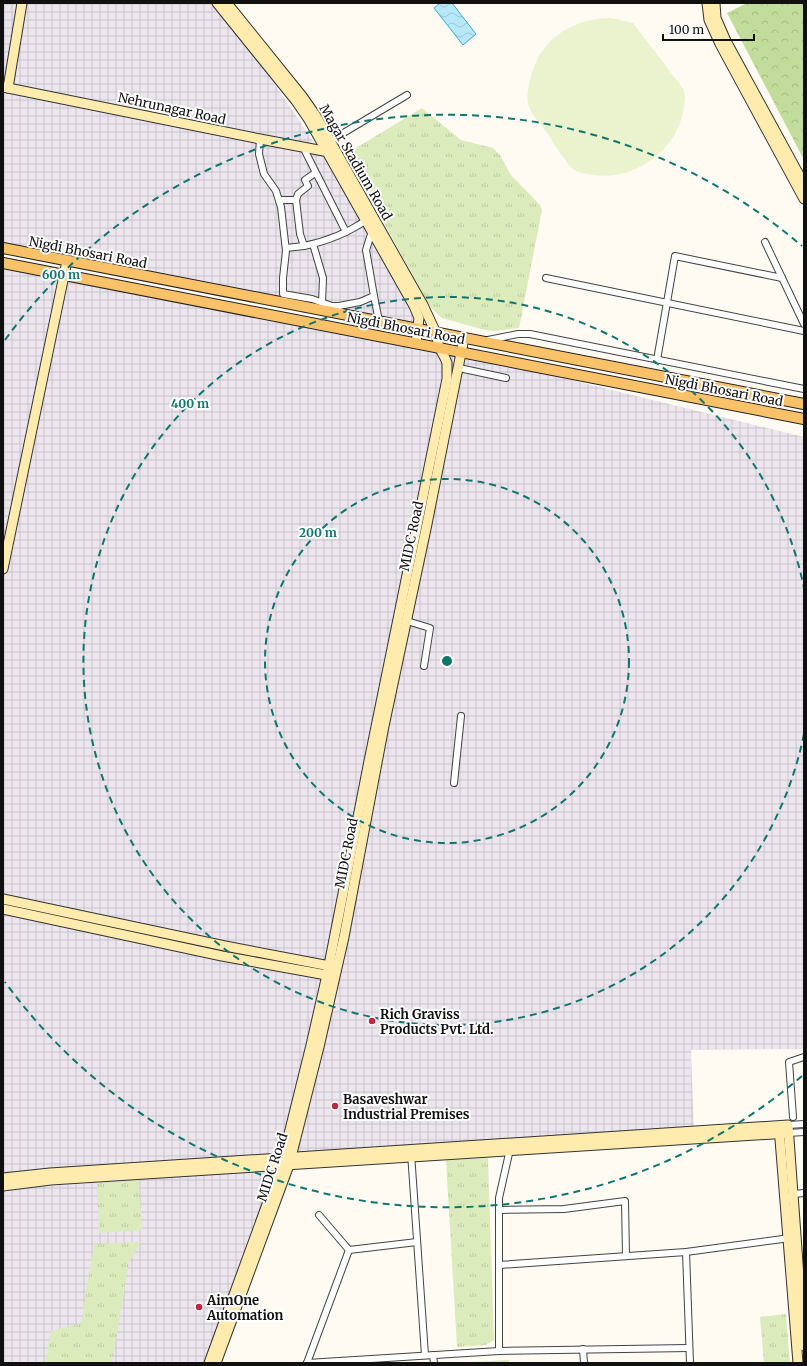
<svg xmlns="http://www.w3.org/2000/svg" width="807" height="1366" viewBox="0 0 807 1366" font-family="Merriweather,serif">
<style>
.industrial{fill:url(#industrial-grid)}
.grass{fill:url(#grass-tufts)}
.forest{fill:url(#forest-crowns)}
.pitch{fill:#eaf2ce}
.water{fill:url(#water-waves);stroke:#3da9cf}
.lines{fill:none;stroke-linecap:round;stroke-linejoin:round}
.street-casing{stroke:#434343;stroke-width:8}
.secondary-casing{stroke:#323232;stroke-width:11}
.primary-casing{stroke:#212121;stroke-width:12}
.street{stroke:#fff;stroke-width:6}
.secondary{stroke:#ffebae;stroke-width:9}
.primary{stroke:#f9c269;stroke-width:10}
.ring{fill:none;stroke:#0f766e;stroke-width:2;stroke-dasharray:7 5}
.poi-dot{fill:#c32543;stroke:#fff;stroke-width:1.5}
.labels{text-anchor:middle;stroke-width:4;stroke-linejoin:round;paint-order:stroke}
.street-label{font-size:13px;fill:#101010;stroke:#fff}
.poi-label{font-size:13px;font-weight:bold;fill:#101010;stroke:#fff;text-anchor:start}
.centre{fill:#0f766e;stroke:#fff;stroke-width:2}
.ring-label{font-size:12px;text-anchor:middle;font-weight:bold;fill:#0f766e;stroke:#fff;stroke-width:4;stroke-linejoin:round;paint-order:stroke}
</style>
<defs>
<pattern id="industrial-grid" width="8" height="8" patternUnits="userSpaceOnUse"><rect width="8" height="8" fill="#ece5ee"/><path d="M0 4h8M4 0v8" fill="none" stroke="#c9c3cb"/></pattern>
<pattern id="grass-tufts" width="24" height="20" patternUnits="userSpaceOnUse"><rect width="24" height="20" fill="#dbebbc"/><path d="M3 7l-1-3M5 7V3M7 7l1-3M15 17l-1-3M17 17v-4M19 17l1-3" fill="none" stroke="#bbc8a1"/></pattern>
<pattern id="forest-crowns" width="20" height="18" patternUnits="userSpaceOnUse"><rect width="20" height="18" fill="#c1dc9b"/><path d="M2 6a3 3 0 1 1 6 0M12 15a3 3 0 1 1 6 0" fill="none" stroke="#a5bc84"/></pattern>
<pattern id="water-waves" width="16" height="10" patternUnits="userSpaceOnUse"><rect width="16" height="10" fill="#b7e8f7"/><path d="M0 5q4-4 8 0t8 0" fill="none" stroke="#9cc6d3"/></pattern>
</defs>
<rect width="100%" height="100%" fill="#fffbf3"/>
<g class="industrial">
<polygon points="3,3 214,3 270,77 335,174 420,326 3,246"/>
<polygon points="3,265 436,347 804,437 804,1049 691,1050 694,1134 3,1178"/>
<polygon points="276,1170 204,1363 3,1363 3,1189"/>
</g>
<g class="grass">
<polygon points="422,108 461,140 493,148 500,155 511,175 540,205 542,210 519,328 494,331 485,330 442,318 431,308 346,154"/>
<polygon points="488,1158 494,1340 486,1345 457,1347 446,1160"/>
<polygon points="139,1180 142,1230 99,1233 97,1183"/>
<polygon points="141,1242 129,1262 112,1363 45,1363 51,1331 81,1323 94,1244"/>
<polygon points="786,1314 790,1363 764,1363 760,1317"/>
<polygon points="509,1360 509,1363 469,1363 469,1362"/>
</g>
<polygon class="forest" points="747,3 804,3 804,160 727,13"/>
<path class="pitch" d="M611 18 633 23C646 40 659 57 672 74 675 79 682 85 684 91 686 97 684 106 683 112 675 152 634 181 593 175 587 174 578 173 573 169 567 165 550 137 545 130 540 123 532 115 529 107 524 94 532 70 538 58 553 31 581 18 611 18Z"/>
<polygon class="water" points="440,3 452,3 476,34 463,45 434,8"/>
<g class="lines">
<g class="street-casing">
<g id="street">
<polyline points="260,139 259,154 264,174 276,191 281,207 286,251 283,278 283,294 312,299 332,306 339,306"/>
<polyline points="330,141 407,95"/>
<polyline points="303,147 346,232"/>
<path d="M279 200H296L300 234 304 246C328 241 348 233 368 219"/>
<polyline points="296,200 298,194 308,186 305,180 315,173"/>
<polyline points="765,242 804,324"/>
<polyline points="313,244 323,278 322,303"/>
<polyline points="286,248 304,246"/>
<polyline points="546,278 804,331"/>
<polyline points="374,296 379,321"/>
<polyline points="337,308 339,306 360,302 374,296 366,250 372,231"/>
<polyline points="488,340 518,334 530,334 804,389"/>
<polyline points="657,360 675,256 782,278"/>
<polyline points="459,368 506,378"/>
<polyline points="407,621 430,628 424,666"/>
<polyline points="454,783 461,716"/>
<polyline points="793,1117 789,1062 804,1057"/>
<polyline points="788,1125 804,1124"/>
<polyline points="788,1133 804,1132"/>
<polyline points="411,1153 425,1355"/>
<polyline points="793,1194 804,1193"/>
<polyline points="499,1210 564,1209 625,1201 626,1256"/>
<polyline points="319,1215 349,1250"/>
<polyline points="349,1250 417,1242"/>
<polyline points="686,1252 690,1363"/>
<polyline points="499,1265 686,1252 790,1238"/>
<polyline points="583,1349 584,1363"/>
<polyline points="499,1351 499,1198 510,1149"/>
<polyline points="433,1355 434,1363"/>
<polyline points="307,1363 499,1351 689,1348"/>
<polyline points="307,1363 349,1250"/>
</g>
</g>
<g class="secondary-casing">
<g id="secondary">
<polyline points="217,3 296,101 309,120 414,306 419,318 416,343"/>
<polyline points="707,3 709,20 720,44 804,199"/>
<polyline points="715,3 716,18 726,41 804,184"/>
<polyline points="3,87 260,139 329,152"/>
<polyline points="8,88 22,3"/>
<polyline points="3,569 67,261"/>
<polyline points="3,899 225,946 335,967"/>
<polyline points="3,909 222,956 332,976"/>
<polyline points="779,1127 798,1363"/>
<polyline points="3,1178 50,1173 788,1125 804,1346"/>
<polyline points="3,1186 51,1180 788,1133"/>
<polyline points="209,1363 281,1166 311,1045 327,975 368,766 447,379 447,363 445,358 439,347 436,333 423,305 316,116 302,96 227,3"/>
<polyline points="216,1363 289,1165 319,1047 344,937 384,726 427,524 464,338"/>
</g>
</g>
<g class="primary-casing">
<g id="primary">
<polyline points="3,248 804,404"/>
<polyline points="3,263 804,419"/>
</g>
</g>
<use href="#street" class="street"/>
<use href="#secondary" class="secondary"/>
<use href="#primary" class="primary"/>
</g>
<g class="ring">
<circle cx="447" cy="661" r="182"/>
<path d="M804 734A364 364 0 1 1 804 588"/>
<path d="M802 1076A546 546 0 0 1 5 982M5 340A546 546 0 0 1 802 246"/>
</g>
<g class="poi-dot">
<circle cx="372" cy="1021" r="4"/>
<circle cx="335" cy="1106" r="4"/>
<circle cx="199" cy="1307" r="4"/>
</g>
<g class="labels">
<g class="street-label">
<text transform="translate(172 108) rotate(12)" y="5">Nehrunagar Road</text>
<text transform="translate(356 162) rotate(60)" y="5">Magar Stadium Road</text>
<text transform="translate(88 252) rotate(11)" y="5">Nigdi Bhosari Road</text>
<text transform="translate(406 328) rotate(11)" y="5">Nigdi Bhosari Road</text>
<text transform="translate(724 390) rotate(11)" y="5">Nigdi Bhosari Road</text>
<text transform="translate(411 536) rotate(-78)" y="5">MIDC Road</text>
<text transform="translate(346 853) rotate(-79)" y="5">MIDC Road</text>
<text transform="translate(272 1167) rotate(-72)" y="5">MIDC Road</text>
</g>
<g class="poi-label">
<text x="380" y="1019">Rich Graviss<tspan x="380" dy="15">Products Pvt. Ltd.</tspan></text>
<text x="343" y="1104">Basaveshwar<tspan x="343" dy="15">Industrial Premises</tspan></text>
<text x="207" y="1305">AimOne<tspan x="207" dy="15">Automation</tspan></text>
</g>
</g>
<circle cx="447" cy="661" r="6" class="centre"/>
<g class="ring-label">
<text x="61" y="279">600 m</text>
<text x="190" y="408">400 m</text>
<text x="318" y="537">200 m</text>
</g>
<rect width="807" height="1366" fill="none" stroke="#101010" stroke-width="8"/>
<path d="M663 34v6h91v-6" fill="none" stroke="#101010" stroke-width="2"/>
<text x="669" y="34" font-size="12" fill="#101010" stroke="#ffffff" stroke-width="3" paint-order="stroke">100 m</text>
</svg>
